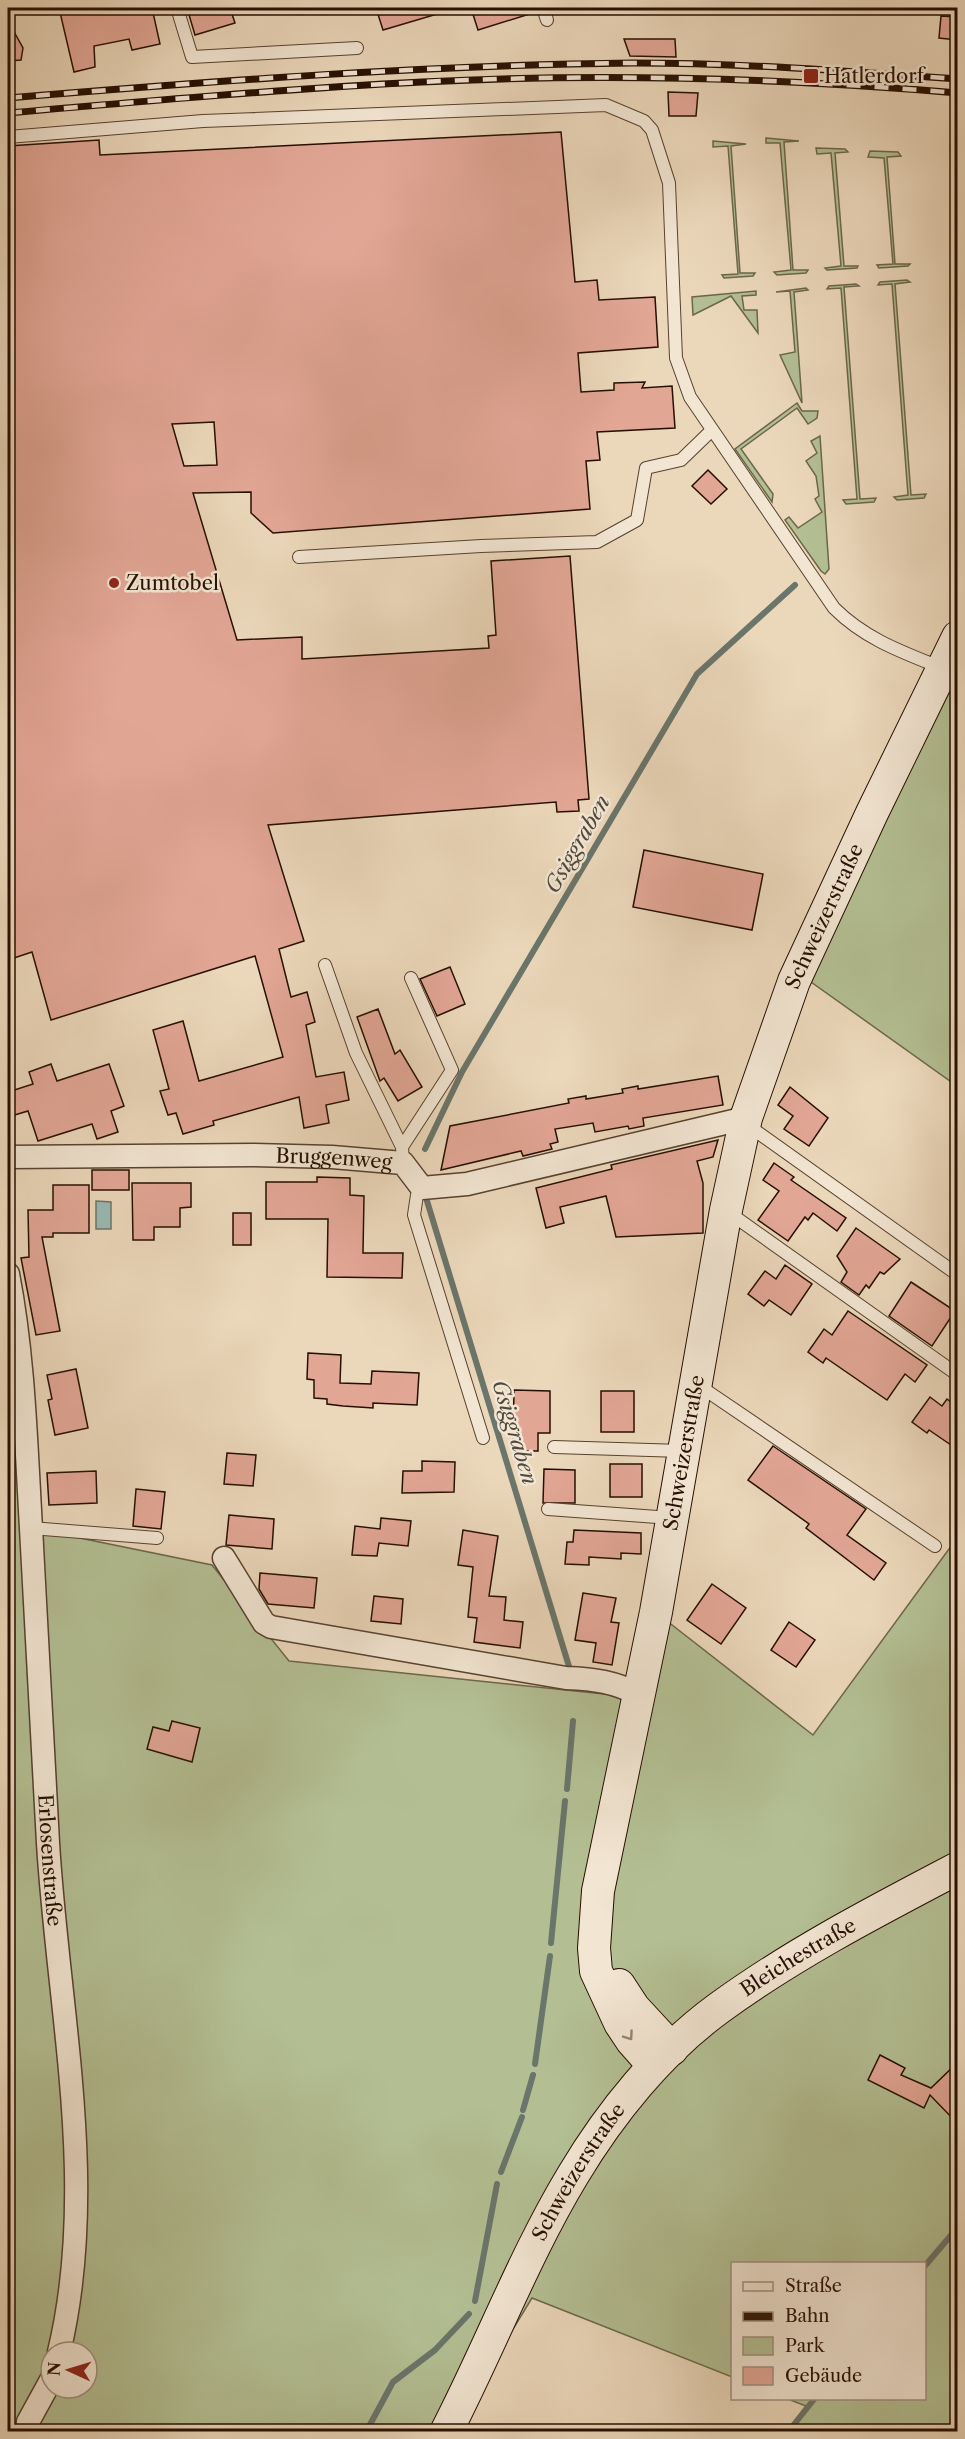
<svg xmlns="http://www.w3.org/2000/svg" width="965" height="2439" font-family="'Libre Caslon Text',serif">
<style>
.green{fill:#b3bf93;stroke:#6c674a;stroke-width:1.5;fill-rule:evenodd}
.water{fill:#98b9b3;stroke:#6a756b;stroke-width:1.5}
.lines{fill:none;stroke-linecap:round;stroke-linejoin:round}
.stream{stroke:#6a756b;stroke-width:6}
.building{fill:#e2a695;stroke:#260f00;stroke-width:1.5;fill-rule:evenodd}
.lane-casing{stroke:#57412e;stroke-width:14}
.street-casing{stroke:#57412e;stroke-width:25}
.secondary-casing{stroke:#260f00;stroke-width:34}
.lane{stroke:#f2e5d2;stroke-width:12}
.street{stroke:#f2e5d2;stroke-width:22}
.secondary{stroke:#f2e5d2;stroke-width:32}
.rail-casing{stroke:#260f00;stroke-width:7}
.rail{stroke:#f2e5d2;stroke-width:4.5;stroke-dasharray:14;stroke-linecap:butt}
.oneway{stroke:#968574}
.poi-dot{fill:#8f2418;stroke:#f2e5d2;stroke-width:2}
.labels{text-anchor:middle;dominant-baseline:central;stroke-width:5;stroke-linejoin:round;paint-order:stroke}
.poi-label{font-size:20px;fill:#260f00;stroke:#f2e5d2;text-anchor:start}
.street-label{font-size:20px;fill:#260f00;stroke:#f2e5d2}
.water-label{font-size:21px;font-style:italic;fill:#4e4a3f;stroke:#f2e5d2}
</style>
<rect width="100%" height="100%" fill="#ebd7ba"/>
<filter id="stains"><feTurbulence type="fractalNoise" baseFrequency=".00333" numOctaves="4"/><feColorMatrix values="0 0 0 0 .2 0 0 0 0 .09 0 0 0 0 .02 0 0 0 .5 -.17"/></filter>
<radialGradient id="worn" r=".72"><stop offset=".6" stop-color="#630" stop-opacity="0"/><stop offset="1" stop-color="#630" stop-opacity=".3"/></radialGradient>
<!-- green -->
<g class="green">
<path d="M766,138L799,141L784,142L793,270H808L806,273L777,275L774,272L791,270L780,143H766Z"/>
<path d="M713,141L746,144L731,146L740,273H755L753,276L724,278L722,275L738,274L728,146L713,147Z"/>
<path d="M816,148L845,149L848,152L835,153L844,266H858L857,268L827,270L825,268L841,266L831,153L817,154Z"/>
<path d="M870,151L898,152L901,156L887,157L895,264H910L908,266L879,268L877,265L893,264L884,158L868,157Z"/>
<path d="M907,280L910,282L895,284L911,495L926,494L924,498L897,500L894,497L908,495L892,284L878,285L880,282Z"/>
<path d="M856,284L859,286L844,287L860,499L876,498L874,502L846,504L843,500L857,499L841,288L827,289L829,286Z"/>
<path d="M806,288L808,290L794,292L802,403L780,355L795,352L790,291L776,292Z"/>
<path d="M756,291V295L742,296L744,310H757L758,333L731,296L693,315L692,297Z"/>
<path d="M797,403L802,411H818L817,418L808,424L797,408L741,449L773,494L772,502L735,449Z"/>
<path d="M820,436L829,569L825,574L821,571L785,520L789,517L798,528L822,512L815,499L819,496L816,476L806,461L817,453L811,441Z"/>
<path d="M948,668L958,675L957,1086L804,977Z"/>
<path d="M13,1384L31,1528L212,1565L289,1661L642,1698L658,1614L813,1735L957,1538V2431H787L806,2406L788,2399L924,2398V2264H732V2377L532,2298L451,2431L8,2432V1389ZM51,2352H87V2388H51Z"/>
</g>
<!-- water -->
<path class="water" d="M96,1201L111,1202V1229H96Z"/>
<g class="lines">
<!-- stream -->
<g class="stream">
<path d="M425,1149L462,1072L697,674L795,585"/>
<path d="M427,1201L571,1673"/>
<path d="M567,1789L573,1721"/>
<path d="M551,1943L565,1801"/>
<path d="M535,2064L550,1956"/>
<path d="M523,2110L533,2075"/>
<path d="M501,2172L522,2117"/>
<path d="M924,2267L958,2227"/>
<path d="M475,2301L497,2184"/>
<path d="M366,2432L393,2382L435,2350L469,2314"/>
<path d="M788,2432L815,2398"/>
</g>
</g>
<!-- building -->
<g class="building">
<path d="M59,8H152L160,44L132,50L129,39L94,46L95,67L74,72Z"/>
<path d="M187,8H230L235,23L195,35Z"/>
<path d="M376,8H443L444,12L383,30Z"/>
<path d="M471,8H535L536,12L478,30Z"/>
<path d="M941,16L957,17V40L939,38Z"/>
<path d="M8,21L23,48L21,60L8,61Z"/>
<path d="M624,39H675L676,57L630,56Z"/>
<path d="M668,92L698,93L696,116H669Z"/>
<path d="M561,132L575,282L597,280L599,300L655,297L658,347L578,353L581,392L614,390V383L645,382L642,388L672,386L675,428L597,432L600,460L586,461L590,509L273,533L251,513V492L193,493L237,640L302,637V659L489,648L488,636L496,635L491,561L570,556L589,799L578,800L579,811L557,812L556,802L268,825L304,941L279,949L291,997L307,992L315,1022L306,1025L316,1077L344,1072L349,1100L326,1105L329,1123L304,1128L299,1097L213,1121L214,1125L183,1134L176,1113L168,1115L160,1091L169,1089L153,1030L183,1021L199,1081L283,1057L255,956L51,1020L32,952L8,960V146L99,140L100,155ZM214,422L217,465L184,466L172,424Z"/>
<path d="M708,470L727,489L711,504L692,486Z"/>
<path d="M644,850L763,874L752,930L633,907Z"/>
<path d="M450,967L465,1004L437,1016L420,979Z"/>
<path d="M378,1009L395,1054L400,1050L422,1087L398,1101L384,1078L380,1081L357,1017Z"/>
<path d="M51,1064L57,1081L109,1064L124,1106L111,1111L118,1132L97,1139L92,1124L38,1141L28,1111L8,1117V1092L33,1084L29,1072Z"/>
<path d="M718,1076L723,1105L643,1118L644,1126L629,1129L628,1126L595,1132L593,1123L555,1129L558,1142L550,1144L552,1149L523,1156L521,1151L441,1170L450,1126L569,1103L568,1099L586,1096V1099L623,1093L622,1089L638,1086V1089Z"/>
<path d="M790,1087L828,1118L809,1146L784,1129L793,1116L778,1105Z"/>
<path d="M718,1140L713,1157L697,1161L703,1183V1233L616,1237L606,1196L560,1207L564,1223L546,1228L536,1188L612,1169L611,1165Z"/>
<path d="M774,1163L794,1177L791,1180L846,1218L837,1231L813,1213L808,1220L805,1217L788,1241L758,1220L779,1191L763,1180Z"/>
<rect x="92" y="1170" width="37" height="20"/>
<path d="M317,1177L350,1178V1195L364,1196L363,1253H403L402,1278L327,1277L328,1219H266V1182H317Z"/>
<path d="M132,1183H191V1207L180,1208V1227H154V1240H133Z"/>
<path d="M53,1185H89V1233H53V1237H42L60,1331L36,1335L21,1258L29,1257L28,1210H53Z"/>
<rect x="233" y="1213" width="18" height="32"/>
<path d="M856,1228L900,1259L884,1274L880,1272L869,1288L866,1285L859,1295L841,1282L847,1272L837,1256Z"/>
<path d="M785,1265L812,1284L791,1315L769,1300L764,1306L748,1294L765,1271L776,1279Z"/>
<path d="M911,1282L955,1311L932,1346L889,1316Z"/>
<path d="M848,1311L927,1365L915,1382L905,1374L887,1400L826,1358L823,1363L808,1352L824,1329L832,1335Z"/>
<path d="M308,1353L341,1355L340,1383L371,1384L372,1371L419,1373L417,1405L373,1403V1408L343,1406L327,1404V1399L314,1398V1380L307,1379Z"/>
<path d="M76,1369L88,1428L55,1435L48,1400L52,1399L47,1375Z"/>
<path d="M514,1390L550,1391V1433H538V1451H513Z"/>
<rect x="601" y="1391" width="33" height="41"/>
<path d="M930,1397L942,1406L947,1399L957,1407V1436L951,1445L929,1430L927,1433L912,1422Z"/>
<path d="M773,1446L866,1509L847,1535L886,1563L874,1580L806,1528L809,1524L748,1480Z"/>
<path d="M227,1453L256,1455L253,1486L224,1484Z"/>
<path d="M422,1461L455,1462L454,1492L402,1493L403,1471H422Z"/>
<rect x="610" y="1464" width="32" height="33"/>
<path d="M544,1469L575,1470V1503H543Z"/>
<path d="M96,1471L97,1503L49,1505L47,1473Z"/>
<path d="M136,1489L165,1492L161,1529L133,1526Z"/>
<path d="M229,1515L274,1519L272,1549L226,1545Z"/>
<path d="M381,1518L411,1521L408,1546L379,1543L377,1556L352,1555L355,1526L380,1529Z"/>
<path d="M463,1530L498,1536L489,1596L506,1597L504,1620L523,1622L520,1648L474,1642L477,1618L468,1617L473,1567L458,1565Z"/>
<path d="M574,1530L641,1533V1554L621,1553V1559L589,1557V1565L565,1564L567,1542H573Z"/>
<path d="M260,1573L317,1578L314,1608L268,1604L259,1589Z"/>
<path d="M712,1584L746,1608L721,1644L687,1620Z"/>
<path d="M583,1593L616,1598L611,1622L619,1623L612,1665L593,1662L596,1643L575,1640Z"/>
<path d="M374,1596L403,1599L401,1624L371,1621Z"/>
<path d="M789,1622L815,1640L796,1667L771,1650Z"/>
<path d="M172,1721L200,1728L192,1762L147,1749L153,1727L169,1731Z"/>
<path d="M880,2055L905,2068L901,2075L931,2088L957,2063V2123L930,2095L924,2108L868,2080Z"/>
</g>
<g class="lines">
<defs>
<g id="lane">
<path d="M177,8L192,57L357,48"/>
<path d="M543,8L547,20"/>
<path d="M939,8L958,9"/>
<path d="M8,137L203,121L606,105L644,121L652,130L669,183L676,358L690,397L834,608C865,639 902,652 942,668"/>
<path d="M299,557L481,546L597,542L637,520L646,468L681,460L712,430"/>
<path d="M325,965L356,1053L402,1147L403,1163"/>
<path d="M746,1124L958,1275"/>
<path d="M402,1147L452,1070L411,978"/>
<path d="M422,1188L417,1195L414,1215L483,1438"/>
<path d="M728,1212L958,1375"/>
<path d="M698,1385L935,1546"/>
<path d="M554,1447L682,1451"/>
<path d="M548,1509L671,1518"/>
<path d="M31,1528L157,1538"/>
</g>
<g id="street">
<path id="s1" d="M8,1157L254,1155L332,1157L403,1163L422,1188L467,1184L746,1118"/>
<path id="s2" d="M8,1274C24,1357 26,1443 31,1528C36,1633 42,1738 48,1843C58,2010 99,2185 59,2352"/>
<path d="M224,1558L264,1623L271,1627L566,1678C595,1679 615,1682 640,1695"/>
<path d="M27,2432L28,2422L51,2380"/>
</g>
<g id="secondary">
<path d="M619,1985L634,2008L672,2049"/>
<path id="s3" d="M654,2066L632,2041L620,2023L596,1971L594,1948L598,1891L656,1612L726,1210L746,1118L794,981L872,813L958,637"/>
<path id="s4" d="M446,2432C490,2347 524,2256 573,2175C610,2113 660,2051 719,2008C793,1954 876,1911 958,1868"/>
</g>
</defs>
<!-- lane casing -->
<use href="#lane" class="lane-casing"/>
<!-- street casing -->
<use href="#street" class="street-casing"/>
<!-- secondary casing -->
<use href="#secondary" class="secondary-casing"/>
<!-- lane -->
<use href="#lane" class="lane"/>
<!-- street -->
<use href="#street" class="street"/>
<!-- secondary -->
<use href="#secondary" class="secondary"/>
<defs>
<g id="rail">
<path d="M8,98C216,81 424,65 633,63C741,63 849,71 958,79"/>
<path d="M8,113C146,101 284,89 422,82C600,73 780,78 958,93"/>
</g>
</defs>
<!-- rail casing -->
<use href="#rail" class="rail-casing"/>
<!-- rail -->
<use href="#rail" class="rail"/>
</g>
<!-- one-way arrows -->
<defs><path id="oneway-chevron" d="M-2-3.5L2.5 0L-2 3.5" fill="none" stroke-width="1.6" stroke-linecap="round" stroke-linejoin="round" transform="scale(1.5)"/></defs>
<use class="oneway" href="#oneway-chevron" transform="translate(629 2036) rotate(55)"/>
<!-- markers -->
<g class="poi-dot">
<rect x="803" y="68" width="16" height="16" rx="3"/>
<circle cx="114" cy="583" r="6"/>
</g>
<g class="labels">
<!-- poi labels -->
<g class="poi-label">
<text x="824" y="76">Hatlerdorf</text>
<text x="126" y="583">Zumtobel</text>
</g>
<!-- street labels -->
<g class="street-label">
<text stroke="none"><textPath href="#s3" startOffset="1196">Schweizerstraße</textPath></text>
<text stroke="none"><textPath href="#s1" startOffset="326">Bruggenweg</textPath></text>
<text stroke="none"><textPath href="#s3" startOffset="639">Schweizerstraße</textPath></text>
<text stroke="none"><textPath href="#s2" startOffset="588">Erlosenstraße</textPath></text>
<text stroke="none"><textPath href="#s4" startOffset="604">Bleichestraße</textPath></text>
<text stroke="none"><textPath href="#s4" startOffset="292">Schweizerstraße</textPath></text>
</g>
<!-- water labels -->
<g class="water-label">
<text transform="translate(577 844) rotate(-60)">Gsiggraben</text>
<text transform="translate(515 1432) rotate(73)">Gsiggraben</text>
</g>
</g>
<!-- margin -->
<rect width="965" height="2439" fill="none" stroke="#ebd7ba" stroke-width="30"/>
<rect x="9" y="9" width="947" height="2421" fill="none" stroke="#260f00" stroke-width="3"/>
<rect x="15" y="15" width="935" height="2409" fill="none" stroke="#260f00" stroke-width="1.5"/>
<!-- legend -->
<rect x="731" y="2262" width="195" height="138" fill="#f2e5d2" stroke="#a08f7e" stroke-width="1.5"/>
<rect x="743" y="2282" width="30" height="9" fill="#f2e5d2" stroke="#a08f7e" stroke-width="1.5"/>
<text x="785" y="2292" font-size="18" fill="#260f00">Straße</text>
<rect x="743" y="2312" width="30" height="9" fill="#260f00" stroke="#a08f7e" stroke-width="1.5"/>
<text x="785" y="2322" font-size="18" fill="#260f00">Bahn</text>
<rect x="743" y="2337" width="30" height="18" fill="#b3bf93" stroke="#a08f7e" stroke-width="1.5"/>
<text x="785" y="2352" font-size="18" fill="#260f00">Park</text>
<rect x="743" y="2367" width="30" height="18" fill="#e2a695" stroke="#a08f7e" stroke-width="1.5"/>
<text x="785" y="2382" font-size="18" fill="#260f00">Gebäude</text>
<!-- north arrow -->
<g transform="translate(69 2370) rotate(274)"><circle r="28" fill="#f2e5d2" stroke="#a08f7e" stroke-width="1.5"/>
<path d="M0-4.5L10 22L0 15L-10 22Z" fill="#8f2418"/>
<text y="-9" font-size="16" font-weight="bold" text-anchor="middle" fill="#260f00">N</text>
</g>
<rect width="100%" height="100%" filter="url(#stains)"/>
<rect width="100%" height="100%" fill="url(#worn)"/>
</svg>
